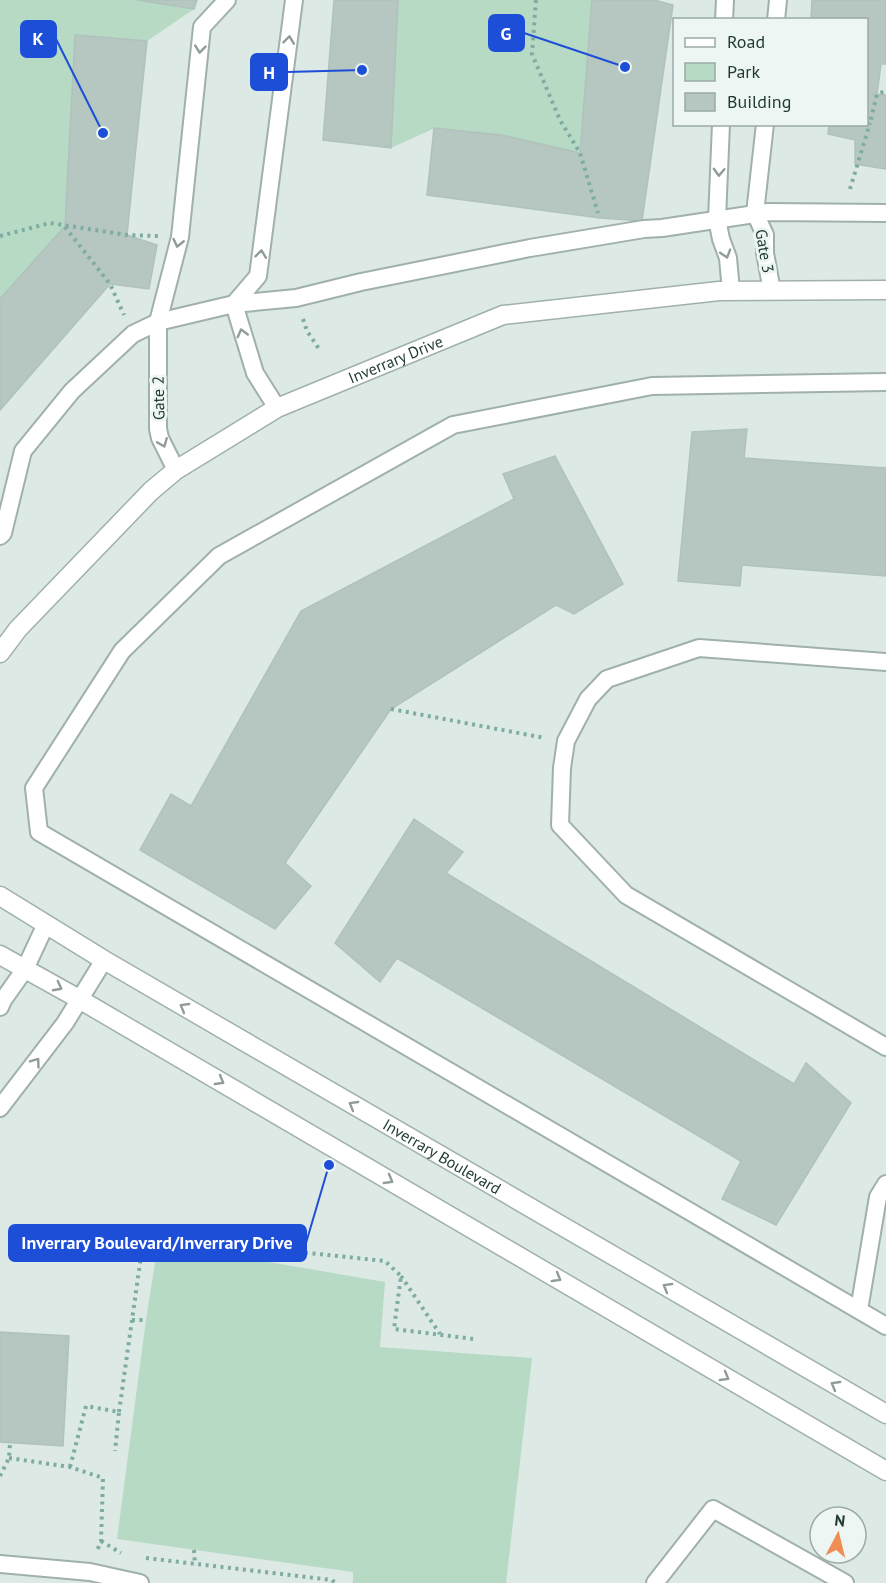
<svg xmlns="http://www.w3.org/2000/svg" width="886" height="1583" font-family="'PT Sans',sans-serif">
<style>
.green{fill:#b6dac4}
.building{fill:#b6c6c1;stroke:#b0c2bd;stroke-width:1.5}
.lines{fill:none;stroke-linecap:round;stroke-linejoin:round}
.service-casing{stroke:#a0b0ac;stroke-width:20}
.tertiary-casing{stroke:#a0b0ac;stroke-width:21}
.path{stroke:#7eaca3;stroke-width:4;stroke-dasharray:3 4.5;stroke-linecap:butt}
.service{stroke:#fff;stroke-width:16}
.tertiary{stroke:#fff;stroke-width:18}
.oneway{stroke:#8f9c9a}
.labels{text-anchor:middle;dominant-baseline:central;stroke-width:6;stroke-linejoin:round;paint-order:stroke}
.street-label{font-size:16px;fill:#1f3834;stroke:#edf6f2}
.leader{fill:none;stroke:#1d4ed8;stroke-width:2}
.callout-dot{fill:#1d4ed8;stroke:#edf6f2;stroke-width:2}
.callout{fill:#1d4ed8;stroke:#1d4ed8;stroke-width:2}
.callout-label{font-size:18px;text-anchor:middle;font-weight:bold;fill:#fff}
</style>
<rect width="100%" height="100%" fill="#dde9e5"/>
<!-- green -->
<g class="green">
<path d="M0,0H137L194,9L147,41L75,35L65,226L0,299Z"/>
<path d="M398,0H592L580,153L501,135L435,128L391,148Z"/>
<path d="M157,1250L234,1256L385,1282L380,1347L532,1358L506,1583H353V1572L117,1539L146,1320Z"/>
</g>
<!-- building -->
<g class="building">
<path d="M137,0H197L194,9Z"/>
<path d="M334,0H398L391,148L323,140Z"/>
<path d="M592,0H654L673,5L642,221L600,218L427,195L434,128L501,135L580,153Z"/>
<path d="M812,0H886V64H881L877,94L886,95V169L855,164V140L828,134L829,124H866V20H811Z"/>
<path d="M75,35L147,41L127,235L157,245L149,289L110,284L0,410V299L65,226Z"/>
<path d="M747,429L744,458L886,468V576L742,565L740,586L678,581L692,432Z"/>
<path d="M555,456L623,584L574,614L556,605L391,709L285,863L311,886L275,929L140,850L171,794L191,806L301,611L514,499L503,474Z"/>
<path d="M414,819L463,852L446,873L794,1084L806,1063L851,1103L776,1225L722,1199L741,1161L397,958L380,982L335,943Z"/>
<path d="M0,1332L69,1336L63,1446L0,1442Z"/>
</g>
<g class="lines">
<defs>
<g id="service">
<path d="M724,20L725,0"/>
<path d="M776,20L778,0"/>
<path d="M721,124L717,219L721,239L728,258L731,291"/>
<path d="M765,124L755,213L765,235V253L772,291"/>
<path d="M886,382L652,386L453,425L219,556L122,651L34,788L39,832L886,1326"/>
<path d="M277,408L255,373L234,304L258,276L294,0"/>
<path d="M176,470L160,438L158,429V322L180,237L202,27L227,0"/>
<path d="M0,536L3,533L23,451L72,391L133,334L158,322L234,304L296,298L361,282L530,248L644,229L662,228L768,212L886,213"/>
<path d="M886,662L699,648L607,679L588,699L566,741L562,768L560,825L626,895L886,1047"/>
<path d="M0,1007L3,1000L25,969L46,924"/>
<path d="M0,1108L65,1023L104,960"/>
<path d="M859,1310L878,1197L886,1184"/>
<path d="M0,1564L90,1572L140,1583"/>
<path d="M655,1583L713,1509L845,1583"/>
</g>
<g id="tertiary">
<path id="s1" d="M0,653L18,629L151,491L176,470L277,408L503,315L719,291L886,290"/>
<path id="s2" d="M0,896L104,960L886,1414"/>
<path d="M0,955L79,999L886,1471"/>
</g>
</defs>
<!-- service casing -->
<use href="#service" class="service-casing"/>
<!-- tertiary casing -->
<use href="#tertiary" class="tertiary-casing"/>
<!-- path -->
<g class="path">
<path d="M536,0L532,54L560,120L580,153L598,213"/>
<path d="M866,123H870L877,94L886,91"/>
<path d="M850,189L870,123"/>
<path d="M65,227L110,284L124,315"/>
<path d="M0,236L50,223L127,235L158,236"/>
<path d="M303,319L307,331L319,349"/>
<path d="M391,709L545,738"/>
<path d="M234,1256L235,1246"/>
<path d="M401,1276L440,1334"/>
<path d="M132,1320H146"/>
<path d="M119,1412L142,1249L147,1236L385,1261L401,1276L394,1329L474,1339"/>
<path d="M9,1458L70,1467L103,1478L101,1541L97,1551"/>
<path d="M70,1467L86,1406L119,1412L115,1451"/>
<path d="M0,1476L9,1458L10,1443"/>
<path d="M101,1541L121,1553"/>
<path d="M194,1550L195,1565"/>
<path d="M146,1558L332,1580L335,1583"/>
</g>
<!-- service -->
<use href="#service" class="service"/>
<!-- tertiary -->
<use href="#tertiary" class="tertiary"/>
</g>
<!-- one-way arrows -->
<defs><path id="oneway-chevron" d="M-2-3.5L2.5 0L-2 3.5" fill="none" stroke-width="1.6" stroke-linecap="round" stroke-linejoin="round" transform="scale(1.5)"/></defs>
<g class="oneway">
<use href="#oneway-chevron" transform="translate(289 40) rotate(-83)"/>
<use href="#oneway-chevron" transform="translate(200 49) rotate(96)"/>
<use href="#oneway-chevron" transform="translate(719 172) rotate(92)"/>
<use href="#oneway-chevron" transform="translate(178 243) rotate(103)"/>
<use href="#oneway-chevron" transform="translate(261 254) rotate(-83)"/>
<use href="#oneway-chevron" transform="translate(726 254) rotate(73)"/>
<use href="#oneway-chevron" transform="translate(242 333) rotate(-105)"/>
<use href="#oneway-chevron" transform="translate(163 443) rotate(68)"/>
<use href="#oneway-chevron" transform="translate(58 987) rotate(28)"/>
<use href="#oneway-chevron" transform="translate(184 1007) rotate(-150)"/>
<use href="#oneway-chevron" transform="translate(36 1062) rotate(-54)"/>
<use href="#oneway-chevron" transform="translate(220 1081) rotate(30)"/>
<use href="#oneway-chevron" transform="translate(353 1105) rotate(-150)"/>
<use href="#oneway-chevron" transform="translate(389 1180) rotate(30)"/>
<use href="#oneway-chevron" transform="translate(557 1278) rotate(30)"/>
<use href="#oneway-chevron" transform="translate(667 1287) rotate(-150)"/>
<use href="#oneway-chevron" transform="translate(725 1377) rotate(30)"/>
<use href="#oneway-chevron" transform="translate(835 1385) rotate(-150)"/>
</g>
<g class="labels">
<!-- street labels -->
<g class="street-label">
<text transform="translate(765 251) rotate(80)">Gate 3</text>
<text stroke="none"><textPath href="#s1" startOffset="501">Inverrary Drive</textPath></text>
<text transform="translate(158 398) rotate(-91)">Gate 2</text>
<text stroke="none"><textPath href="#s2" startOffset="513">Inverrary Boulevard</textPath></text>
</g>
</g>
<!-- callouts -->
<path class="leader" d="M625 67L524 33M103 133L56 39M362 70L287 72M329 1165L306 1243"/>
<g class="callout-dot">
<circle cx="625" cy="67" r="6"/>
<circle cx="103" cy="133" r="6"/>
<circle cx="362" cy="70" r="6"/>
<circle cx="329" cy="1165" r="6"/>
</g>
<g class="callout">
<rect x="489" y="15" width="35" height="36" rx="6"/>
<rect x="21" y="21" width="35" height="36" rx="6"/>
<rect x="251" y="54" width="36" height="36" rx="6"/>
<rect x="9" y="1225" width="297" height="36" rx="6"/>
</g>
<g class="callout-label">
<text x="506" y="40">G</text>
<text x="38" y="45">K</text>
<text x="269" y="79">H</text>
<text x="157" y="1249">Inverrary Boulevard/Inverrary Drive</text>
</g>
<!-- legend -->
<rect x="673" y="18" width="195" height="108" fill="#edf6f2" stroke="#9baaa6" stroke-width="1.5"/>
<rect x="685" y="38" width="30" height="9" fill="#ffffff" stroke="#9baaa6" stroke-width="1.5"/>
<text x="727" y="48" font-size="18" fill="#1f3834">Road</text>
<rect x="685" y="63" width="30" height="18" fill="#b6dac4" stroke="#9baaa6" stroke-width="1.5"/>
<text x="727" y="78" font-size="18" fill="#1f3834">Park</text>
<rect x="685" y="93" width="30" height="18" fill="#b6c6c1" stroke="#9baaa6" stroke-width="1.5"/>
<text x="727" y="108" font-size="18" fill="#1f3834">Building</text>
<!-- north arrow -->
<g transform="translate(838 1535) rotate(7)"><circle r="28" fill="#edf6f2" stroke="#9baaa6" stroke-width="1.5"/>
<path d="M0-4.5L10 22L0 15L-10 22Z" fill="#ef8d55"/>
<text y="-9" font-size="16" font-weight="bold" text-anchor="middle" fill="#1f3834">N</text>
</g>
</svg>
